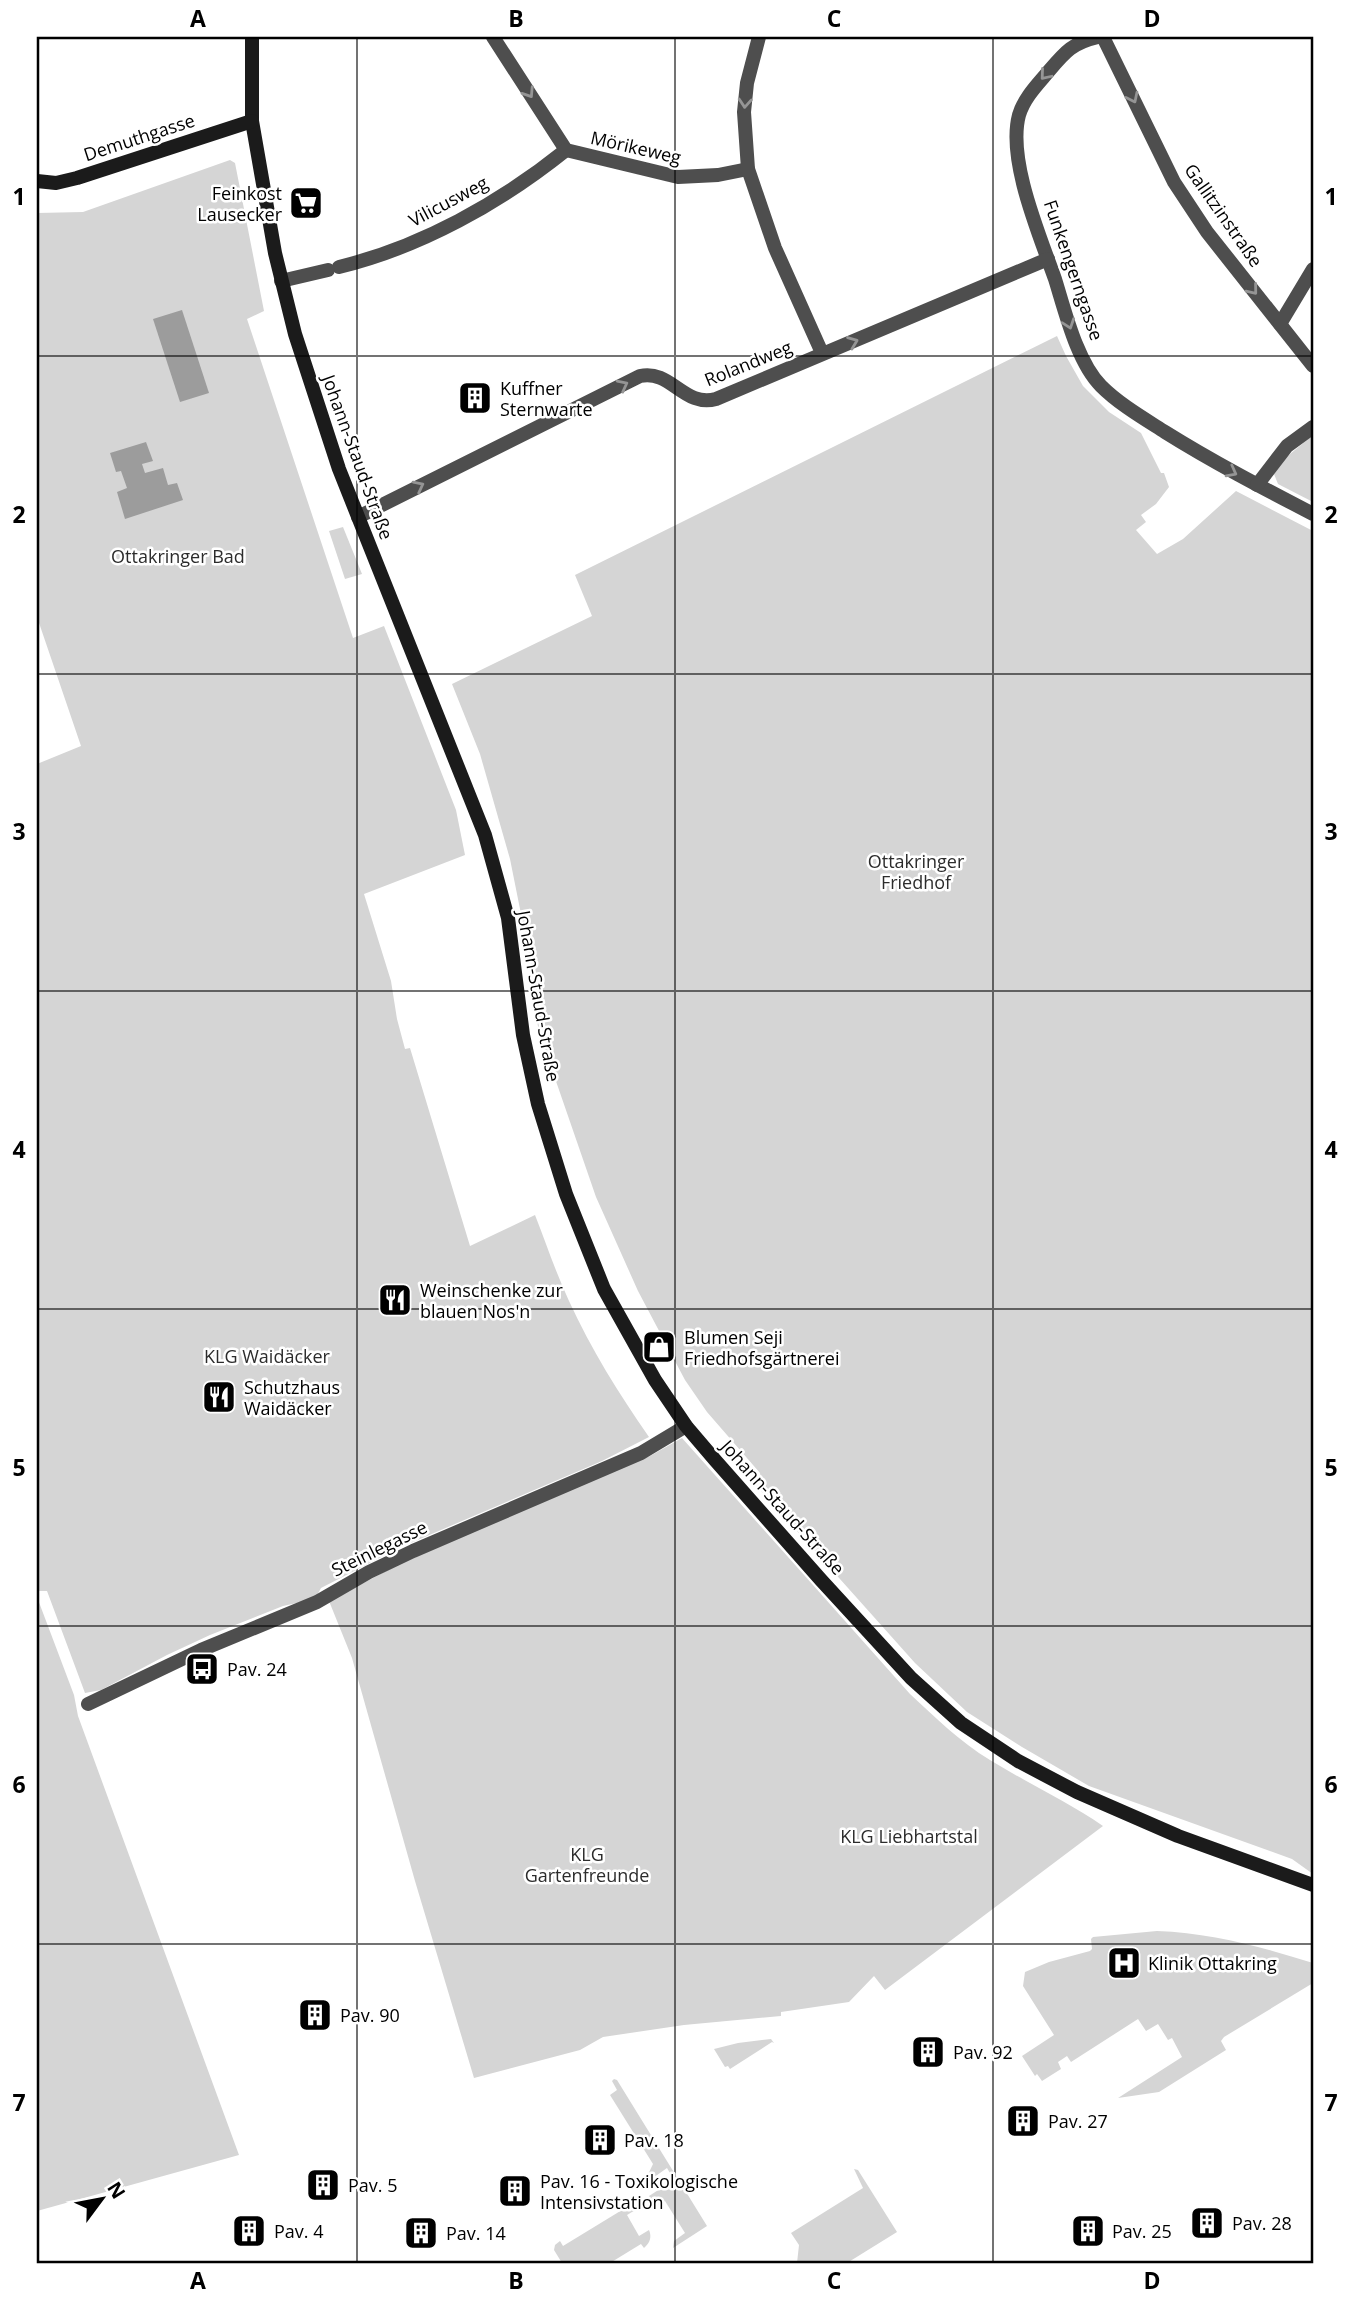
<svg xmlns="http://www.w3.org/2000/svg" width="1350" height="2300" font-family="'Open Sans',sans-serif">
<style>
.green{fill:#d5d5d5}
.water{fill:#9c9c9c}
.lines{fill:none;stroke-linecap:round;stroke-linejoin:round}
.street{stroke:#4e4e4e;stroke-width:14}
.secondary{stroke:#1b1b1b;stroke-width:14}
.oneway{stroke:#959595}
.grid{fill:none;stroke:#000;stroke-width:2;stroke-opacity:0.55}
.labels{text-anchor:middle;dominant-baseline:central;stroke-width:5;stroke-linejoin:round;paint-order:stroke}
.street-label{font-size:18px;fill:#000;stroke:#fff}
.poi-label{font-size:18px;fill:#000;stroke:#fff;text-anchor:start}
.park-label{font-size:18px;fill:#2c2c2c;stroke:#fff}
.neatline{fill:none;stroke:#000;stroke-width:2.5}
.grid-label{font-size:23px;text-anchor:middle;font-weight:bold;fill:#000}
</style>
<rect width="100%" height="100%" fill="#fff"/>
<!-- green -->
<g class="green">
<path d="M230,160L235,163L264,311L247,319L353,638L384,626L456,810L465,855L364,894L391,981L397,1019L405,1049L410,1048L470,1246L535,1215C546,1243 556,1273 569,1301C591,1349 619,1394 649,1437L602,1461L399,1548L321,1588L315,1599L283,1606L210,1635L167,1655L101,1690L85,1693L47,1591H37V764L81,746L37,617V213L83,212Z"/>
<path d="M1057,336L1066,356L1083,386L1109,412L1141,433L1161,473H1164L1169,487L1156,504L1141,515L1146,522L1136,530L1157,554L1183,539L1236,491L1313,531V1874L1292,1859L1089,1786L1022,1747L967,1712L915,1663L756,1485L761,1481L760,1473L707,1412L685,1380L638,1291L596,1197L539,1032L534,1004L528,949L510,859L480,754L452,684L592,616L575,575Z"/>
<path d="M1313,435V502L1278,484L1274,474L1284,459Z"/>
<path d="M343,527L362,574L345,579L329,531Z"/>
<path d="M682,1438L910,1694C935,1717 960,1742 990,1760C1027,1783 1067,1801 1103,1826L885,1990L874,1976L849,2002L781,2012V2016L684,2025L603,2037L580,2050L474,2078L415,1881L352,1658L329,1601L417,1555L650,1456Z"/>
<path d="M37,1597L74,1695L78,1716L239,2155L37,2211Z"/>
<path d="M1157,1931C1212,1933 1261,1947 1313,1963V1983L1224,2037L1221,2041L1226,2050L1159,2092L1118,2098L1182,2057L1172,2038L1168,2040L1158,2024L1146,2031L1138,2019L1071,2062L1067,2056L1058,2062L1061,2069L1042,2081L1037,2074L1035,2076L1022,2056L1054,2035L1023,1986L1025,1972L1049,1962L1090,1951L1092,1949L1091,1939L1093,1937Z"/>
<path d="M771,2039L774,2043L772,2042L730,2069L728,2066L725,2067L714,2049L738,2043Z"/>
<path d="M614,2079L617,2080L707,2226L673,2248L674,2241L685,2233L665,2201L655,2207L649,2196L674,2180L667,2168L643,2185L653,2164L610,2095L617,2090L612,2081Z"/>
<path d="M854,2169L858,2170L897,2232L847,2263H797L799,2245L791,2233L863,2188Z"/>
<path d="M622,2202L631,2204L637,2209L627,2215L639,2236L649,2230C652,2237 650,2243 644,2248L641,2244L610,2263H562L554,2250L555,2245L560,2241L563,2246L622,2210L619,2204Z"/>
</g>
<!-- water -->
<g class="water">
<path d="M182,310L209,393L180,402L153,319Z"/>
<path d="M146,442L153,461L142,464L145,473L163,468L168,485L177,483L183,500L125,519L117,492L127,488L121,471L116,472L110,453Z"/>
</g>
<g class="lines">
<!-- street -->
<g class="street">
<path d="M493,37L566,150L678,177L718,175L748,169"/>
<path d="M759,37L747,83L744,112L748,169L775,248L822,353"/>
<path d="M1098,37C1072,43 1065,52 1048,72C1037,85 1024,98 1019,115C1007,160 1040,236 1055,279C1065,311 1077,362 1101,386C1119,404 1143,418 1165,432C1213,462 1263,488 1313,514"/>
<path d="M1103,37L1174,182L1207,232L1313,366"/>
<path d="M339,267C421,247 500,203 566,150"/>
<path d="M281,281L328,270"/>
<path d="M1280,324L1313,269"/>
<path d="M1257,485L1287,446L1313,427"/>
<path d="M358,517L640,376C671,369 684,408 716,399L1048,259"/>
<path d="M88,1704L201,1650L317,1602L369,1572L413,1551L641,1453L686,1426"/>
</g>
<!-- secondary -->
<g class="secondary">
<path d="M252,37V121L275,253L295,334L339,469L485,835L508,918L523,1035L538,1104L566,1194L604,1289L655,1380L686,1426L715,1460L821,1580L911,1678L961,1723L1018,1761L1077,1792L1178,1836L1313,1885"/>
<path d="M37,181L56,183L77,178L252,121"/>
</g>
</g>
<!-- one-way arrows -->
<defs><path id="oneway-chevron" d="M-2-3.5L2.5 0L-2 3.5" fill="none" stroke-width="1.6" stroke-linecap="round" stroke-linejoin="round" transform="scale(1.75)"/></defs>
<g class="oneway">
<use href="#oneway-chevron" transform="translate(1045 75) rotate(130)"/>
<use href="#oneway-chevron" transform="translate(529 93) rotate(57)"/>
<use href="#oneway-chevron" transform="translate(1133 98) rotate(64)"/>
<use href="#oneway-chevron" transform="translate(745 103) rotate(94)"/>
<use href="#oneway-chevron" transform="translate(1253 290) rotate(51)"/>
<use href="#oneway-chevron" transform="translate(1069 324) rotate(71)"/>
<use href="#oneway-chevron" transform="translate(853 342) rotate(-21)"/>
<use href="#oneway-chevron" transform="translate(623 385) rotate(-27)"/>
<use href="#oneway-chevron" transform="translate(1232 472) rotate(28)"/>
<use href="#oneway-chevron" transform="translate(419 486) rotate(-27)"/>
</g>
<!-- grid -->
<path class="grid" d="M357,37V2263M675,37V2263M993,37V2263M37,356H1313M37,674H1313M37,991H1313M37,1309H1313M37,1626H1313M37,1944H1313"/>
<!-- icons -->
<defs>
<symbol id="supermarket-square" viewBox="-11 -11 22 22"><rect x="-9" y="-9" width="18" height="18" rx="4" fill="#000" stroke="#fff"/><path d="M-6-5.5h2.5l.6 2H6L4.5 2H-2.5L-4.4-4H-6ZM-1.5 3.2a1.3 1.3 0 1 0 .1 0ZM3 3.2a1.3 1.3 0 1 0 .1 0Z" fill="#fff"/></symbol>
<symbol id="building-square" viewBox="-11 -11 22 22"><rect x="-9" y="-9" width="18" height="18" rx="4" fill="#000" stroke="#fff"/><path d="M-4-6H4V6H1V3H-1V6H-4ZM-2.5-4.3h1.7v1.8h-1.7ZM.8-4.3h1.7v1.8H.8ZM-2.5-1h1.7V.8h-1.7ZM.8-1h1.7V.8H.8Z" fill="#fff"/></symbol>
<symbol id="restaurant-square" viewBox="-11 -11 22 22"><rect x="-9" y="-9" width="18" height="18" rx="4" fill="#000" stroke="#fff"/><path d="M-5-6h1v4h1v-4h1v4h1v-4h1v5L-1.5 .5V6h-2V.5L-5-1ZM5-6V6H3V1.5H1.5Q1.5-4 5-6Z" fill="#fff"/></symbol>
<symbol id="shop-square" viewBox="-11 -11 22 22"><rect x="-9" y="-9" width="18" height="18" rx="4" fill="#000" stroke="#fff"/><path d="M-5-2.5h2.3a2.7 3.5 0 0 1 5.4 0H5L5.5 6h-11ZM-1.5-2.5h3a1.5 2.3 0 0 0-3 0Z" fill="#fff"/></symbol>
<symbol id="bus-square" viewBox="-11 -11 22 22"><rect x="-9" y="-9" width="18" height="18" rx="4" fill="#000" stroke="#fff"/><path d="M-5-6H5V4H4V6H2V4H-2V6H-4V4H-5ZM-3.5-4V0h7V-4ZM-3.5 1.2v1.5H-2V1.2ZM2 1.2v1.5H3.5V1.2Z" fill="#fff"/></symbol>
<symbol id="hospital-square" viewBox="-11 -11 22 22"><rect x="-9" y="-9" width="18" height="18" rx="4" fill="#000" stroke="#fff"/><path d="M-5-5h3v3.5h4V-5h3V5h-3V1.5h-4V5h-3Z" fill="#fff"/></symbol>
</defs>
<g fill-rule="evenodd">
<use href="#supermarket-square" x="287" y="184" width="38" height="38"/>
<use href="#building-square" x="456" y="379" width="38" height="38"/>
<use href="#restaurant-square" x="376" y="1281" width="38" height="38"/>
<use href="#shop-square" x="640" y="1328" width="38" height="38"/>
<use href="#restaurant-square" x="200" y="1378" width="38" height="38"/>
<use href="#bus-square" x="183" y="1650" width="38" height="38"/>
<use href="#hospital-square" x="1105" y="1944" width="38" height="38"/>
<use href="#building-square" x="296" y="1996" width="38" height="38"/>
<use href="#building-square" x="909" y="2033" width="38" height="38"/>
<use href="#building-square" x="1004" y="2102" width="38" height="38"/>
<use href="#building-square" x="581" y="2121" width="38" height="38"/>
<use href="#building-square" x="304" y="2166" width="38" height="38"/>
<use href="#building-square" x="496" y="2172" width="38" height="38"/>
<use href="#building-square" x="1188" y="2204" width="38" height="38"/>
<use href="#building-square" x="230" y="2212" width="38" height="38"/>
<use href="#building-square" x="1069" y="2212" width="38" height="38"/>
<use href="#building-square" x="402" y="2214" width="38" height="38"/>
</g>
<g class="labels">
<!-- street labels -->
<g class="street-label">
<text transform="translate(139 137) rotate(-18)">Demuthgasse</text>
<text transform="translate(636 147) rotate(13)">Mörikeweg</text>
<text transform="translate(448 201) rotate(-28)">Vilicusweg</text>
<text transform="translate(1224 215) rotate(55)">Gallitzinstraße</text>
<text transform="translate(1074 270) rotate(71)">Funkengerngasse</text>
<text transform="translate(748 363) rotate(-22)">Rolandweg</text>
<text transform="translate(358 457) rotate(70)">Johann-Staud-Straße</text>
<text transform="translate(539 996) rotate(80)">Johann-Staud-Straße</text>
<text transform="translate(783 1507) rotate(48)">Johann-Staud-Straße</text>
<text transform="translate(379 1548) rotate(-26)">Steinlegasse</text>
</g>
<!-- poi labels -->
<g class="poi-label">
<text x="282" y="193" text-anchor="end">Feinkost<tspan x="282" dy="21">Lausecker</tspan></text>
<text x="500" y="388">Kuffner<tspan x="500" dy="21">Sternwarte</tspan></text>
<text x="420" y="1290">Weinschenke zur<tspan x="420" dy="21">blauen Nos'n</tspan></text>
<text x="684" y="1337">Blumen Seji<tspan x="684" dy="21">Friedhofsgärtnerei</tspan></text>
<text x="244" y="1387">Schutzhaus<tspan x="244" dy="21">Waidäcker</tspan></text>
<text x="227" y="1669">Pav. 24</text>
<text x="1148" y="1963">Klinik Ottakring</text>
<text x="340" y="2015">Pav. 90</text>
<text x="953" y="2052">Pav. 92</text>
<text x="1048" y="2121">Pav. 27</text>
<text x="624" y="2140">Pav. 18</text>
<text x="540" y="2181">Pav. 16 - Toxikologische<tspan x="540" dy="21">Intensivstation</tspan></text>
<text x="348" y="2185">Pav. 5</text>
<text x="1232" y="2223">Pav. 28</text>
<text x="274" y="2231">Pav. 4</text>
<text x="1112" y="2231">Pav. 25</text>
<text x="446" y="2233">Pav. 14</text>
</g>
<!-- park labels -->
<g class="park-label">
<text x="178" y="556">Ottakringer Bad</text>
<text x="916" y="861">Ottakringer<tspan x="916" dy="21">Friedhof</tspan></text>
<text x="267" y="1356">KLG Waidäcker</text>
<text x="909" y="1836">KLG Liebhartstal</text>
<text x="587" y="1854">KLG<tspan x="587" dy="21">Gartenfreunde</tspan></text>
</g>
</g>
<!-- border -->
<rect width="1350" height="2300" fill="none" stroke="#ffffff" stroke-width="77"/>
<!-- north arrow -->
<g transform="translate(102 2199) rotate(58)" stroke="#ffffff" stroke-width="5" paint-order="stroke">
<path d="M0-5L12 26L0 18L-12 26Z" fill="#000000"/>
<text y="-10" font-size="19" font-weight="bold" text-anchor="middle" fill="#000000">N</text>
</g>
<rect x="38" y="38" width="1274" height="2224" class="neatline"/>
<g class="grid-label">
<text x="198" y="27">A</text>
<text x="516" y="27">B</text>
<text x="834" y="27">C</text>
<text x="1152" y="27">D</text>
<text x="19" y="205">1</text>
<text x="1331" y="205">1</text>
<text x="19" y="523">2</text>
<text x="1331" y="523">2</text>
<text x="19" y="840">3</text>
<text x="1331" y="840">3</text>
<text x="19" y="1158">4</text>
<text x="1331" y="1158">4</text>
<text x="19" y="1476">5</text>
<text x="1331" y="1476">5</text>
<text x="19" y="1793">6</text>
<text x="1331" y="1793">6</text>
<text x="19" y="2111">7</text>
<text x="1331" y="2111">7</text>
<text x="198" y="2289">A</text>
<text x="516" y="2289">B</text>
<text x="834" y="2289">C</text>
<text x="1152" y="2289">D</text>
</g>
</svg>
